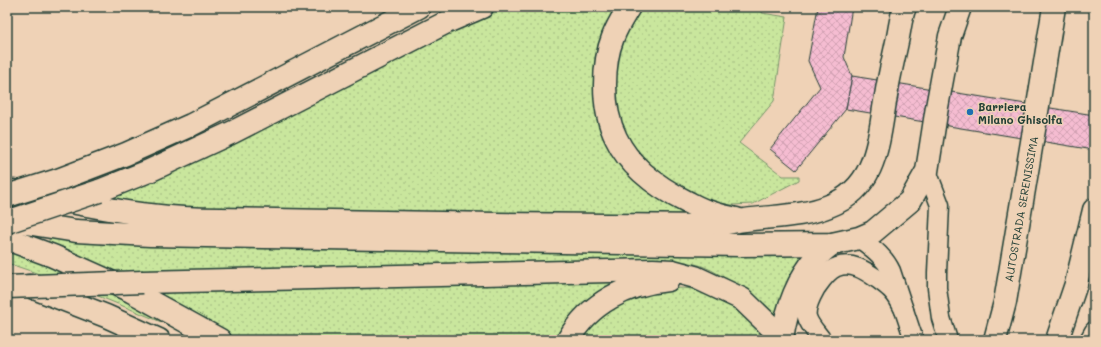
<svg xmlns="http://www.w3.org/2000/svg" width="1101" height="347" font-family="Mali,sans-serif">
<style>
.grass{fill:url(#grass-dots);stroke:#749268}
.building{fill:url(#building-cross-hatch);stroke:#1f3d34}
.lines{fill:none;stroke-linecap:round;stroke-linejoin:round}
.minor-casing{stroke:#1f3d34;stroke-width:21}
.highway-casing{stroke:#1f3d34;stroke-width:25}
.minor{stroke:#efd2b6;stroke-width:18}
.highway{stroke:#efd2b6;stroke-width:22}
.highway-bridge-casing{stroke:#1f3d34;stroke-width:25;stroke-linecap:butt}
.highway-bridge{stroke:#efd2b6;stroke-width:22}
.poi-dot{fill:#1f6fb2;stroke:#efd2b6;stroke-width:1.5}
.labels{text-anchor:middle;dominant-baseline:central;stroke-width:3;stroke-linejoin:round;paint-order:stroke}
.poi-label{font-size:11px;font-weight:bold;fill:#1f3d34;stroke:#efd2b6;text-anchor:start}
.street-label{font-size:11px;fill:#1f3d34;stroke:#efd2b6}
</style>
<defs>
<pattern id="grass-dots" width="8" height="8" patternUnits="userSpaceOnUse"><rect width="8" height="8" fill="#c9e69d"/><path d="M2 2h.1M6 6h.1" fill="none" stroke="#acc688" stroke-width="1.8" stroke-linecap="round"/></pattern>
<pattern id="building-cross-hatch" width="8" height="8" patternUnits="userSpaceOnUse"><rect width="8" height="8" fill="#f5bcd1"/><path d="M0 0l8 8M0 8l8-8" fill="none" stroke="#d2a2b4"/></pattern>
</defs>
<rect width="100%" height="100%" fill="#efd2b6"/>
<filter id="ink" filterUnits="userSpaceOnUse"><feTurbulence type="fractalNoise" baseFrequency=".025" numOctaves="2"/><feDisplacementMap in="SourceGraphic" scale="8" xChannelSelector="R" yChannelSelector="G"/><feConvolveMatrix kernelMatrix="1 2 1 2 8 2 1 2 1" color-interpolation-filters="sRGB"/></filter>
<g filter="url(#ink)">
<!-- grass -->
<g class="grass">
<path d="M499,7H619L598,108L665,199L694,219L212,211L106,200L467,21Z"/>
<path d="M638,7H763L762,13L787,17L774,101L739,143L783,176H799V180L753,204L731,205L711,202L689,194L643,162L624,135L613,94L615,57Z"/>
<path d="M50,237L807,252L810,256L774,314L770,315C749,297 728,276 702,266C696,264 690,263 684,262L147,272L108,271L48,244Z"/>
<path d="M7,247L47,261L203,340C139,312 74,285 7,263Z"/>
<path d="M625,278L561,340H239L148,292Z"/>
<path d="M670,288C681,288 693,288 704,291C727,297 745,316 763,331L752,340H580L588,329L602,315L635,296Z"/>
</g>
<!-- building -->
<g class="building">
<path d="M818,7H852L844,57L852,76L846,109L796,170L770,149L820,87L808,61Z"/>
<path d="M852,76L1094,115V150L846,109Z"/>
</g>
<g class="lines">
<defs>
<g id="minor">
<path d="M927,171L940,205L937,273V288L941,318L948,340"/>
<path d="M859,238C872,248 884,256 891,271L914,340"/>
<path d="M822,340C817,333 809,325 807,317C805,307 811,297 816,288C821,281 828,270 837,267C853,261 867,272 879,280C884,284 889,287 893,292C898,297 901,304 904,310"/>
<path d="M1089,340L1094,331"/>
</g>
<g id="highway">
<path d="M629,7C623,17 617,26 613,37C607,52 605,68 605,85C605,102 608,122 616,138C630,168 659,188 687,202C695,206 702,210 710,212C718,215 728,217 736,219"/>
<path d="M58,180L126,154L191,125L419,7"/>
<path d="M14,191C59,199 105,210 150,215C174,218 198,219 221,219L496,224L712,226C723,224 734,221 745,220C773,216 802,217 829,206C878,187 878,140 886,96C889,76 894,57 898,37C900,27 901,16 905,7"/>
<path d="M99,191L149,171L233,132L447,22L482,7"/>
<path d="M7,220L76,231L150,235L740,245L832,244L859,238L873,232L910,201L927,171L937,107L950,36L960,7"/>
<path d="M7,239L53,256L131,291L220,340"/>
<path d="M143,282L653,270L673,271L695,277L742,299L771,327L782,340"/>
<path d="M29,286L106,316L159,340"/>
<path d="M568,340C589,303 627,284 668,280"/>
<path d="M782,340C786,310 798,276 820,254C823,251 828,247 832,244"/>
<path d="M995,340L1005,302L1035,124L1054,7"/>
<path d="M1057,340L1076,284L1094,210"/>
</g>
</defs>
<!-- minor casing -->
<use href="#minor" class="minor-casing"/>
<!-- highway casing -->
<use href="#highway" class="highway-casing"/>
<!-- minor -->
<use href="#minor" class="minor"/>
<!-- highway -->
<use href="#highway" class="highway"/>
<defs>
<g id="highway-bridge">
<path d="M7,196L58,180"/>
<path d="M7,222L99,191"/>
<path d="M7,287L143,282"/>
</g>
</defs>
<!-- highway-bridge casing -->
<use href="#highway-bridge" class="highway-bridge-casing"/>
<!-- highway-bridge -->
<use href="#highway-bridge" class="highway-bridge"/>
</g>
</g>
<!-- markers -->
<circle class="poi-dot" cx="970" cy="112" r="4"/>
<g class="labels">
<!-- poi labels -->
<g class="poi-label">
<text x="978" y="106">Barriera<tspan x="978" dy="13">Milano Ghisolfa</tspan></text>
</g>
<!-- street labels -->
<g class="street-label">
<text transform="translate(1021 209) rotate(-80)">AUTOSTRADA SERENISSIMA</text>
</g>
</g>
<!-- margin -->
<rect width="1101" height="347" fill="none" stroke="#efd2b6" stroke-width="24"/>
<rect x="12" y="12" width="1077" height="323" fill="none" stroke="#1f3d34" stroke-width="1.5" filter="url(#ink)"/>
</svg>
